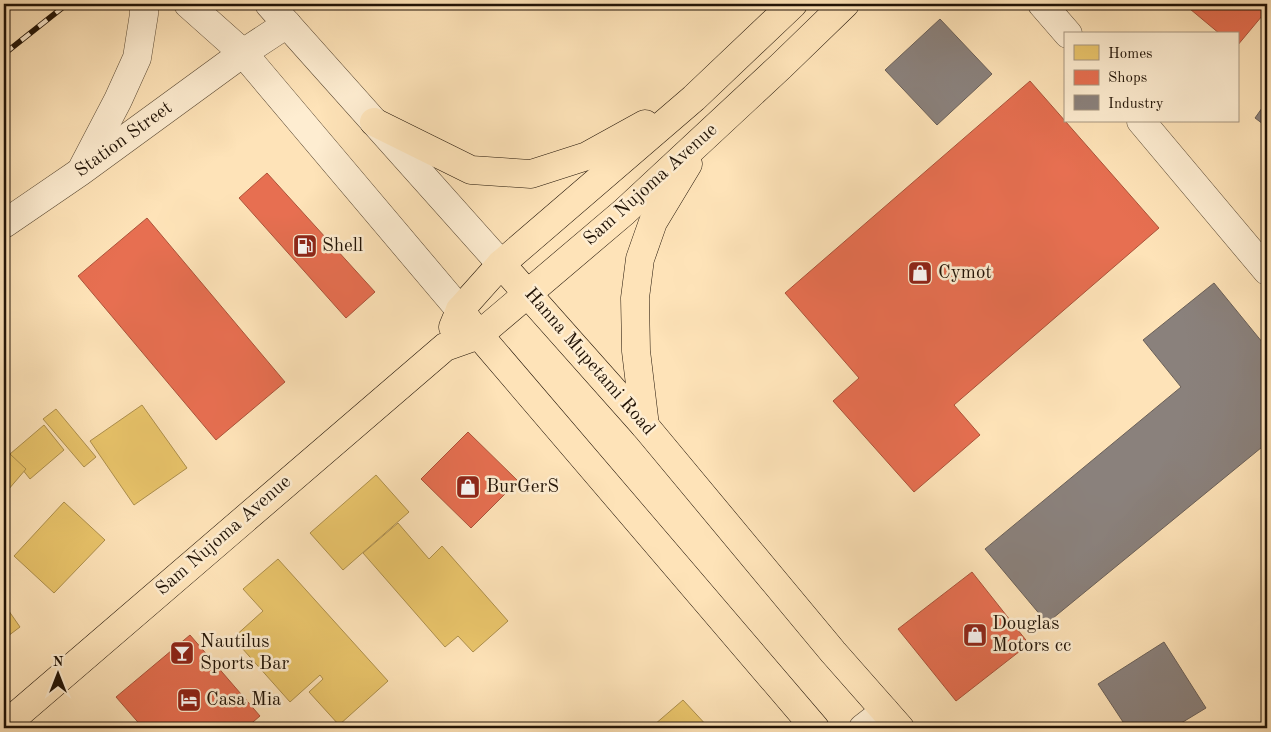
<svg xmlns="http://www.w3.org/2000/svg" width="1271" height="732" font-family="'Old Standard TT',serif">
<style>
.homes{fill:#e9c46a;stroke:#ad8f4c}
.shops{fill:#e76f51;stroke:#ac533a}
.industry{fill:#8a817c;stroke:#6a6059}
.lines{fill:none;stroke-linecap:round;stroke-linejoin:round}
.minor-casing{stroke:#584732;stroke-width:29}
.major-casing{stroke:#211306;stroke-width:29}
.minor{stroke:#feedd1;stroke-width:28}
.major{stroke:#fee3b8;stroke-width:28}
.rail-casing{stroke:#211306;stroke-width:5.5}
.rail{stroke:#feedd1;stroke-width:4;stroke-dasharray:11;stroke-linecap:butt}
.labels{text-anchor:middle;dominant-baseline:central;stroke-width:5;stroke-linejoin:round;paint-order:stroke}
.street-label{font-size:19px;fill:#211306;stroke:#feedd1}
.poi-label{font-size:19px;fill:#211306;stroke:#feedd1;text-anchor:start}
</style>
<rect width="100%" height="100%" fill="#fee3b8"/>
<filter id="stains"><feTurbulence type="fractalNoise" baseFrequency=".004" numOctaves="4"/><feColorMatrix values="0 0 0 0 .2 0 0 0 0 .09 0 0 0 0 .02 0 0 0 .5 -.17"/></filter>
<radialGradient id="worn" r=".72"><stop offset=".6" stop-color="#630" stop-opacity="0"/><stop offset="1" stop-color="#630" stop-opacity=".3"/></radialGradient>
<!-- homes -->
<g class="homes">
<path d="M142,405L187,468L134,505L90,441Z"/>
<path d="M56,409L96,457L84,467L43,419Z"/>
<path d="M44,425L64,450L30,479L10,454Z"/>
<path d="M10,454L26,469L8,490L4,486V461Z"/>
<path d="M376,475L409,512L343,570L310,533Z"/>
<path d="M64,502L105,540L54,593L14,556Z"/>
<path d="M398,523L429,559L442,546L508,621L473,652L458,636L445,647L363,553Z"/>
<path d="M278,559L388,681L339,725L309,692L323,679L320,675L290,702L233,638L263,611L243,589Z"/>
<path d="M4,604L20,627L4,639Z"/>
<path d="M683,700L709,728H657L654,725Z"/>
</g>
<!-- shops -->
<g class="shops">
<path d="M1184,4H1267V10L1237,46V34H1220Z"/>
<path d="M1030,81L1159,228L954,405L980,435L914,492L833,401L859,378L785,293Z"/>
<path d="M267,173L375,292L346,318L239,198Z"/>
<path d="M147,218L285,382L216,440L78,276Z"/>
<path d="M468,432L518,481L471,528L421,479Z"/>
<path d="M972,572L1029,644L956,701L898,629Z"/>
<path d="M190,635L260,716L246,728H143L116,697Z"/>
</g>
<!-- industry -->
<g class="industry">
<path d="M940,19L992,74L937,125L885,70Z"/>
<path d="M1267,101V127L1255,118Z"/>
<path d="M1214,283L1267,348V443L1047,623L985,549L1181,387L1143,340Z"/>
<path d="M1164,642L1206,708L1173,728H1127L1098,684Z"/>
</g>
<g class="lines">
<defs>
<g id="minor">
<path d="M188,4L243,53L460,310"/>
<path d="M269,4L501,264"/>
<path d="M1042,4L1068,34"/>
<path d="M1141,121L1267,271"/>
<path d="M83,167L118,100L137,58L144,14V4"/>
<path d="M4,224L80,172L243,53L287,24"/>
<path d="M863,728L885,711"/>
</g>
<g id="major">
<path d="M374,122L471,170L531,174L587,156L645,124"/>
<path d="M501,264L645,426L833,652L900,728"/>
<path d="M460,310L479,335L815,728"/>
<path d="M453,327L460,310L501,264L694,98L793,4"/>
<path d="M645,426L636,351L635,298L640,259L653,222L688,164"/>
<path d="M4,726L445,347L479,335L624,212L781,66L845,4"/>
</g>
</defs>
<!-- minor casing -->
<use href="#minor" class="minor-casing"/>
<!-- major casing -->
<use href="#major" class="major-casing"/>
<!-- minor -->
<use href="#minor" class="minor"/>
<!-- major -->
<use href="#major" class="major"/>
<defs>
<path id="rail" d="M4,54L67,4"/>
</defs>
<!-- rail casing -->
<use href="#rail" class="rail-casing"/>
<!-- rail -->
<use href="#rail" class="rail"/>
</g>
<!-- icons -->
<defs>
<symbol id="fuel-square" viewBox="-11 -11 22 22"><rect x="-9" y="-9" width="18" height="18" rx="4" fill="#8f2418" stroke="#feedd1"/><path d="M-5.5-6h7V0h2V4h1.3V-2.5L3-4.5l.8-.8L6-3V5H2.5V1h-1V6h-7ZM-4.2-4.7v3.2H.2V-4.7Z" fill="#fff"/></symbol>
<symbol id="shop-square" viewBox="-11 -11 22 22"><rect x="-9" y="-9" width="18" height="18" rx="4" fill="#8f2418" stroke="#feedd1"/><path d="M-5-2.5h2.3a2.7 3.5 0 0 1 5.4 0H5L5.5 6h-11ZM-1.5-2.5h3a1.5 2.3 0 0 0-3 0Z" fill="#fff"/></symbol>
<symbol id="bar-square" viewBox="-11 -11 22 22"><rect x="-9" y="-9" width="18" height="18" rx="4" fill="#8f2418" stroke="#feedd1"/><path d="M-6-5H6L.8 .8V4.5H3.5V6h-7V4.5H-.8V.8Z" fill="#fff"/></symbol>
<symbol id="hotel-square" viewBox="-11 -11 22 22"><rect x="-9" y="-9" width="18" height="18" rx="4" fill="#8f2418" stroke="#feedd1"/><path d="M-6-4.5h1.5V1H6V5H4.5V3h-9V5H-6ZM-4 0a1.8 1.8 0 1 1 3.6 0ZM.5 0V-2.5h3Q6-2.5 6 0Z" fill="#fff"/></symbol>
</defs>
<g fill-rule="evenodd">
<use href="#fuel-square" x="291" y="232" width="28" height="28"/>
<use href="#shop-square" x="906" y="259" width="28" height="28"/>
<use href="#shop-square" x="454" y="473" width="28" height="28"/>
<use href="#shop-square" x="961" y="621" width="28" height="28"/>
<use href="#bar-square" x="168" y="639" width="28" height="28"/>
<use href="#hotel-square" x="175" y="686" width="28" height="28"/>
</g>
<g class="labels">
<!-- street labels -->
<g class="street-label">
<text transform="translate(124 140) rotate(-36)">Station Street</text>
<text transform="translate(651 185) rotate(-42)">Sam Nujoma Avenue</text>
<text transform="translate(589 362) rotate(49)">Hanna Mupetami Road</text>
<text transform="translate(224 536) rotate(-41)">Sam Nujoma Avenue</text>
</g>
<!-- poi labels -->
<g class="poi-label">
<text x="322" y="246">Shell</text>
<text x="938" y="273">Cymot</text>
<text x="486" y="487">BurGerS</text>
<text x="992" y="624">Douglas<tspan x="992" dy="22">Motors cc</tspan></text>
<text x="200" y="642">Nautilus<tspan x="200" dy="22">Sports Bar</tspan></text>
<text x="206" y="700">Casa Mia</text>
</g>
</g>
<!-- margin -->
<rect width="1271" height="732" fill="none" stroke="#fee3b8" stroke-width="20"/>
<rect x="5" y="5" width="1261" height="722" fill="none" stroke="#211306" stroke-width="2.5"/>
<rect x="10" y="10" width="1251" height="712" fill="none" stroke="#211306"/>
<!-- legend -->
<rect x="1064" y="32" width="175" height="90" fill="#feedd1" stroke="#a69680"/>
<rect x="1074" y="45" width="25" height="15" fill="#e9c46a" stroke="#a69680"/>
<text x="1108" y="58" font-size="15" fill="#211306">Homes</text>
<rect x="1074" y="70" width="25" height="15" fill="#e76f51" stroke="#a69680"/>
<text x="1108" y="82" font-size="15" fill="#211306">Shops</text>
<rect x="1074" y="95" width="25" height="15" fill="#8a817c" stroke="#a69680"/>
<text x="1108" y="108" font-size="15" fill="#211306">Industry</text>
<!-- north arrow -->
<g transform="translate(58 674)" stroke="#feedd1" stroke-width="4" paint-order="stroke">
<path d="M0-4L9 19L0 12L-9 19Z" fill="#211306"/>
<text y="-8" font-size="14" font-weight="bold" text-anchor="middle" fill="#211306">N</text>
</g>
<rect width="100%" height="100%" filter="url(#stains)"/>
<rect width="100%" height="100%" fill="url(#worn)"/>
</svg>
